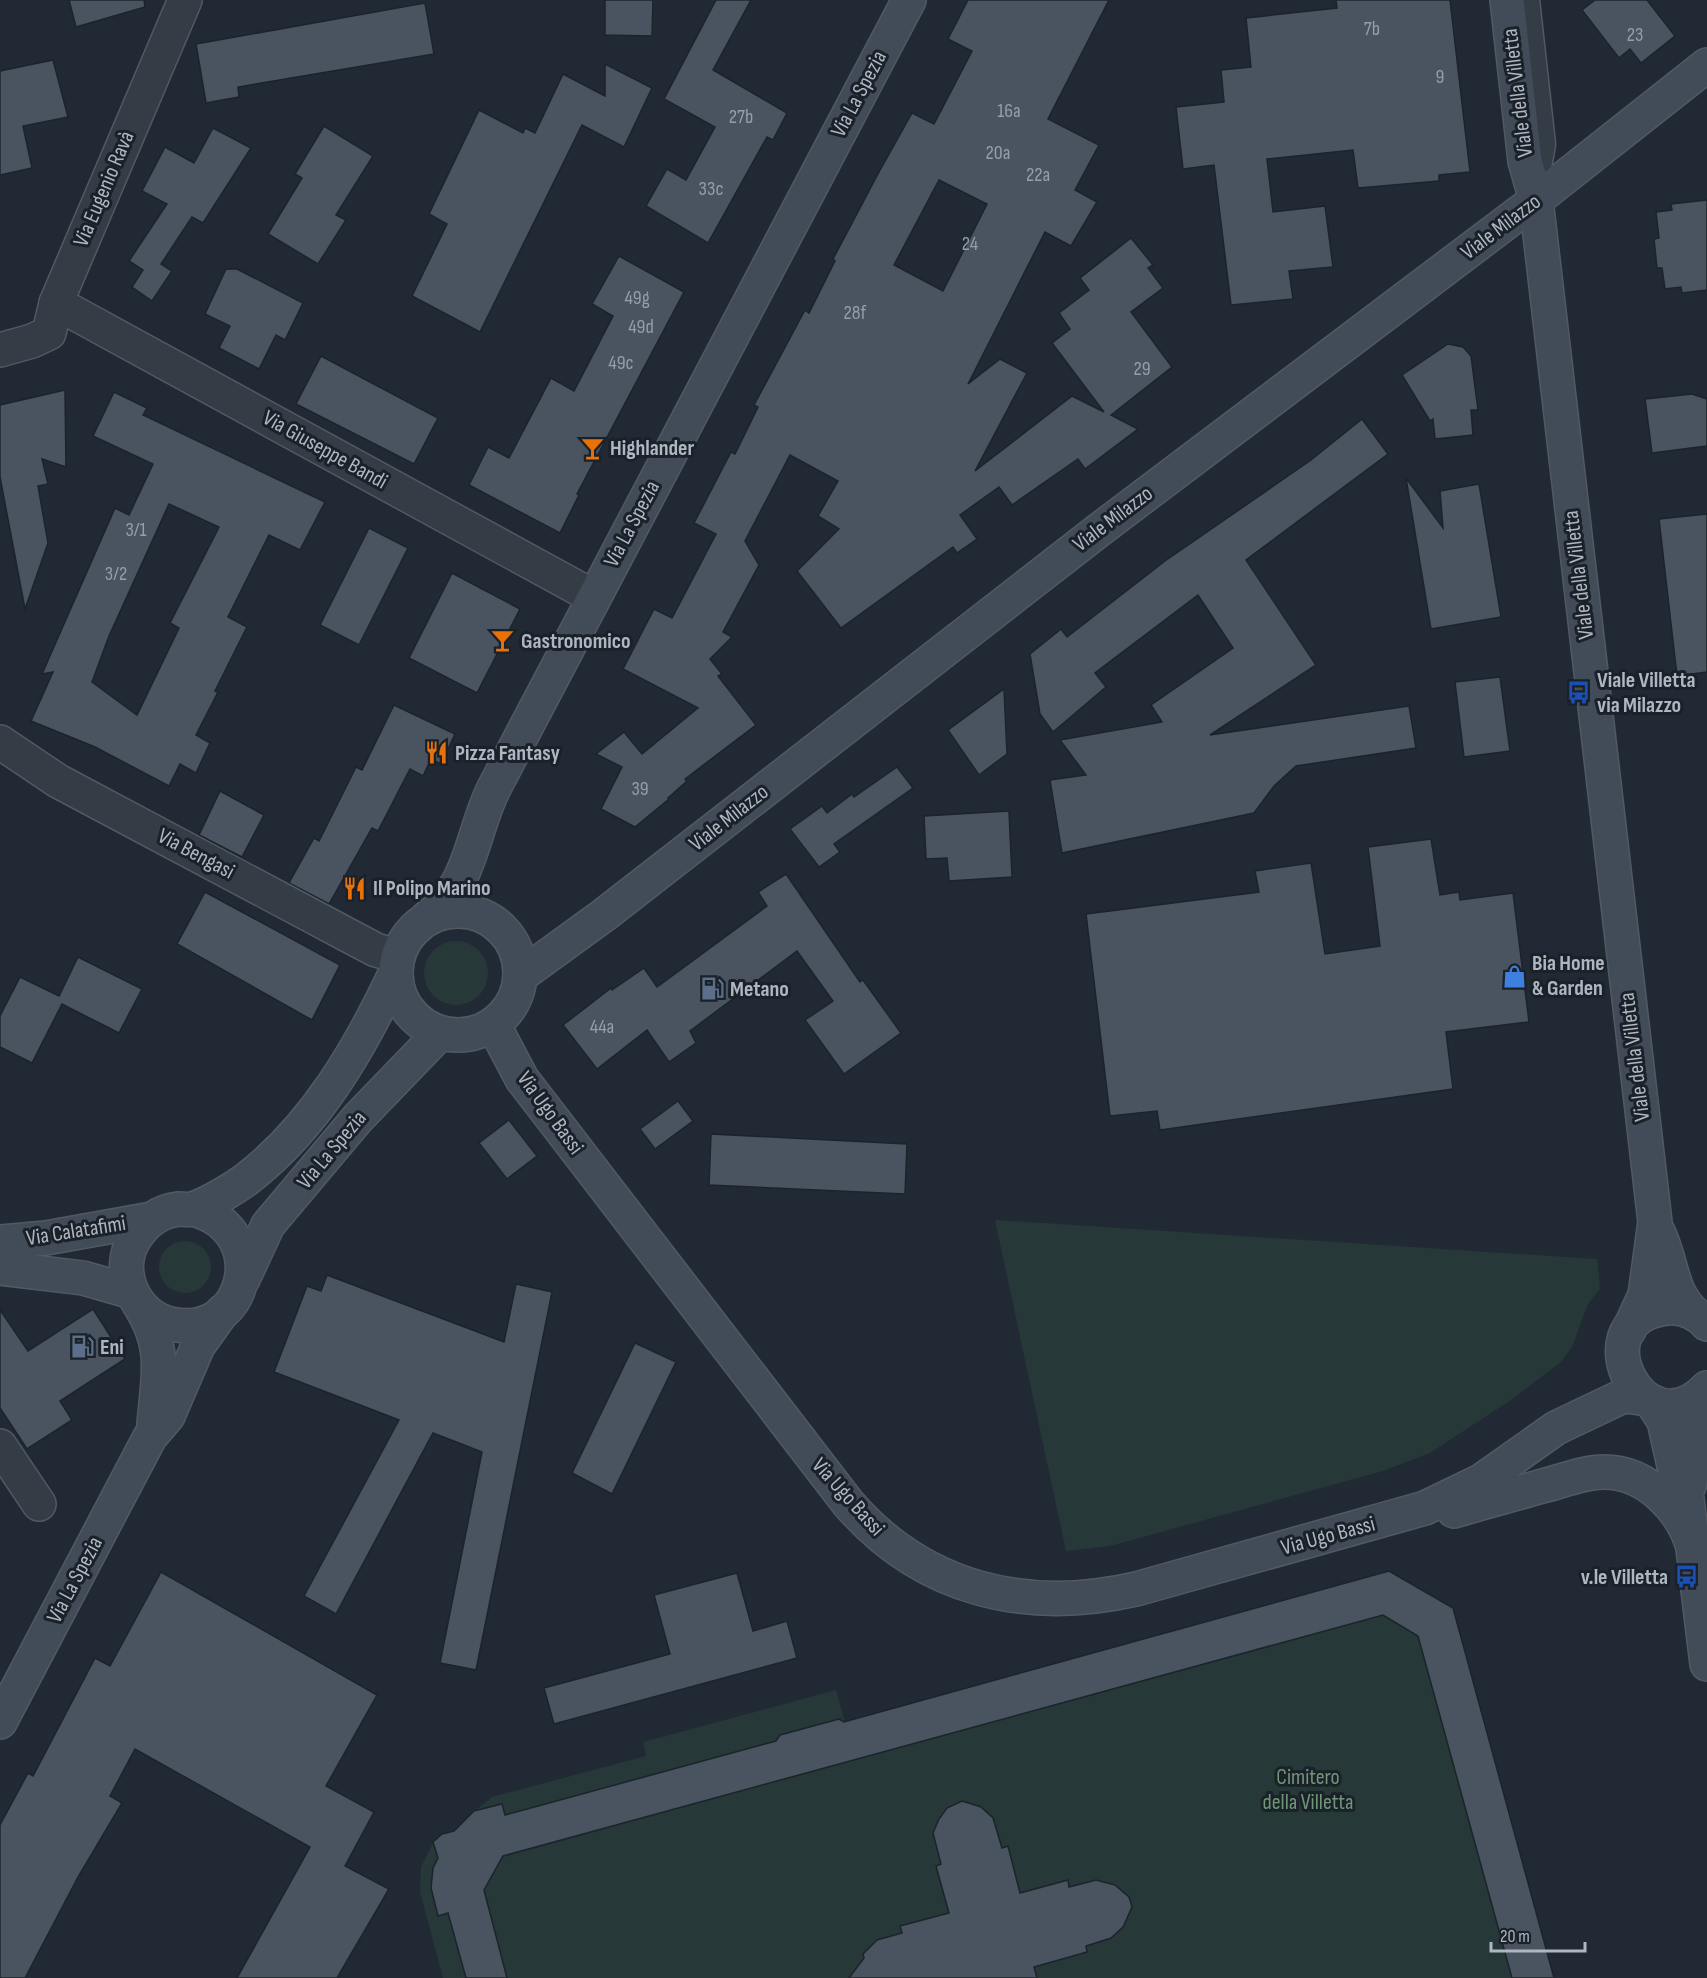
<svg xmlns="http://www.w3.org/2000/svg" width="1707" height="1978" font-family="'Sofia Sans Condensed',sans-serif">
<style>
.green{fill:#263837}
.building{fill:#495460;stroke:#1c232b;stroke-width:1.5;fill-rule:evenodd}
.lines{fill:none;stroke-linecap:round;stroke-linejoin:round}
.lane-casing{stroke:#525963;stroke-width:21}
.street-casing{stroke:#525963;stroke-width:36}
.secondary-casing{stroke:#525963;stroke-width:36}
.lane{stroke:#343c45;stroke-width:18}
.street{stroke:#343c45;stroke-width:33}
.secondary{stroke:#424b58;stroke-width:33}
.labels{text-anchor:middle;dominant-baseline:central;stroke-width:6;stroke-linejoin:round;paint-order:stroke}
.number-label{font-size:20px;fill:#959eaa}
.street-label{font-size:22px;fill:#aeb6c2;stroke:#1a2129}
.poi-label{font-size:22px;font-weight:bold;fill:#aeb6c2;stroke:#1a2129;text-anchor:start}
.park-label{font-size:22px;fill:#709677;stroke:#1a2129}
</style>
<rect width="100%" height="100%" fill="#212a34"/>
<!-- green -->
<g class="green">
<circle cx="456" cy="973" r="32"/>
<path d="M995,1220L1597,1259L1600,1289L1588,1304L1572,1347L1561,1362L1508,1402L1430,1453L1383,1471L1110,1546L1066,1551Z"/>
<circle cx="185" cy="1267" r="26"/>
<path d="M1389,1571L1453,1608L1554,1978H443L420,1892L421,1867L434,1841L447,1833L452,1834L454,1831L458,1833L467,1817L492,1797L646,1756L643,1742L836,1690L845,1722Z"/>
</g>
<!-- building -->
<g class="building">
<path d="M69,0H144L145,7L76,27Z"/>
<path d="M605,0H653L652,36L605,35Z"/>
<path d="M716,0H751L713,70L787,113L773,140L767,137L708,243L646,206L667,169L686,180L715,127L664,99Z"/>
<path d="M968,0H1109L1048,119L1099,145L1075,190L1097,202L1071,246L1045,232L968,384L1000,359L1027,373L975,471L1072,396L1104,412L1052,343L1070,329L1059,313L1089,290L1080,278L1131,238L1153,265L1148,268L1163,288L1131,312L1172,367L1111,415L1138,429L1085,469L1078,459L1012,505L999,487L960,515L977,539L957,553L953,547L841,628L797,571L839,529L818,516L838,481L790,455L745,541L759,565L723,632L732,637L710,659L722,674L718,676L756,725L685,779L687,781L668,798L669,799L635,827L601,809L622,767L596,754L624,732L642,754L698,708L623,669L654,609L672,618L716,534L694,523L731,452L735,454L758,407L754,405L805,310L809,313L835,261L833,259L879,172L912,113L934,124L972,51L948,39ZM939,180L987,204L943,291L894,265Z"/>
<path d="M1336,0H1450L1470,172L1439,175V181L1358,188L1353,150L1267,159L1273,212L1325,206L1333,267L1289,271L1293,299L1231,305L1214,165L1183,169L1176,107L1224,102L1221,70L1251,67L1246,18L1337,8Z"/>
<path d="M1595,0H1647L1675,36L1641,63L1630,49L1619,58L1582,10Z"/>
<path d="M425,3L434,54L238,87L239,97L206,103L196,44Z"/>
<path d="M53,60L68,117L23,126L32,168L0,175V71Z"/>
<path d="M605,64L652,88L624,147L582,125L480,332L412,296L447,224L429,214L479,110L523,133L525,128L535,133L563,74L605,96Z"/>
<path d="M324,126L373,156L336,215L346,220L318,264L268,234L302,178L295,174Z"/>
<path d="M213,128L251,148L203,223L192,217L161,264L172,271L152,301L132,287L143,270L129,261L167,204L142,191L165,147L194,163Z"/>
<path d="M1707,200V290L1682,293L1681,287L1665,289L1662,268H1657L1654,239L1659,238L1656,212L1672,210L1671,204Z"/>
<path d="M619,256L684,292L577,494L579,495L560,533L469,485L488,447L509,458L551,378L574,391L613,316L592,304Z"/>
<path d="M226,269H237L303,303L285,340L276,335L259,369L219,348L230,326L205,314Z"/>
<path d="M1448,344L1463,347L1471,356L1478,410H1471L1473,435L1435,439L1433,419L1430,421L1402,375Z"/>
<path d="M321,356L438,418L414,464L296,404Z"/>
<path d="M65,390L66,467L42,459L48,484L38,486L48,543L25,609L0,477V405Z"/>
<path d="M114,392L147,408L143,415L325,502L300,550L269,535L228,617L247,627L215,691L218,692L196,735L210,743L196,773L180,764L169,786L95,747L31,721L53,672L42,674L115,508L129,515L153,464L93,436ZM169,504L219,527L170,623L179,628L137,715L92,682L109,636Z"/>
<path d="M1692,394L1707,399V446L1652,453L1645,399Z"/>
<path d="M1362,419L1388,454L1246,560L1316,665L1210,735L1409,706L1416,748L1296,766L1274,786L1254,813L1062,853L1050,780L1086,775L1060,740L1162,722L1151,705L1233,648L1198,595L1095,673L1106,687L1053,732L1040,714L1030,654L1061,629L1067,637L1165,561L1311,460Z"/>
<path d="M1406,478L1443,528L1440,491L1479,484L1501,617L1431,629Z"/>
<path d="M1707,514V672L1677,676L1659,519Z"/>
<path d="M369,528L408,548L359,645L320,625Z"/>
<path d="M452,573L520,609L477,693L409,658Z"/>
<path d="M1500,677L1510,751L1464,757L1455,682Z"/>
<path d="M1004,689L1007,754L979,775L948,730Z"/>
<path d="M394,705L455,734L441,764L431,759L423,776L410,769L378,831L372,828L329,904L289,883L314,838L319,841L356,767L362,770Z"/>
<path d="M897,767L913,788L834,844L840,852L819,867L790,829L822,806L827,813L852,794L854,797Z"/>
<path d="M220,791L264,815L242,857L199,835Z"/>
<path d="M1009,811L1012,877L949,881L947,858L926,859L924,816Z"/>
<path d="M1431,839L1440,895L1459,892L1460,900L1513,893L1529,1022L1446,1032L1453,1089L1160,1130L1157,1111L1110,1116L1086,914L1259,892L1255,871L1311,863L1325,954L1380,946L1368,847Z"/>
<path d="M786,874L860,982L863,980L901,1033L844,1074L805,1020L833,1001L797,951L690,1031L696,1043L669,1062L647,1030L597,1069L563,1025L611,988L612,990L644,968L657,987L767,906L758,892Z"/>
<path d="M205,892L340,965L312,1020L177,944Z"/>
<path d="M78,957L142,989L119,1033L62,1004L32,1063L0,1047V1016L20,977L59,996Z"/>
<path d="M678,1101L693,1121L655,1149L640,1129Z"/>
<path d="M509,1120L537,1156L507,1179L479,1143Z"/>
<path d="M711,1134L907,1144L905,1194L709,1185Z"/>
<path d="M327,1275L504,1342L516,1284L552,1292L476,1670L440,1663L482,1452L433,1433L336,1614L304,1596L399,1420L274,1372L307,1286L321,1291Z"/>
<path d="M93,1309L125,1359L60,1401L72,1420L27,1449L0,1408V1310L28,1351Z"/>
<path d="M635,1343L676,1362L612,1494L572,1473Z"/>
<path d="M1389,1571L1453,1608L1554,1978H1512L1418,1636L1383,1615L503,1856L484,1890L507,1978H466L448,1913L438,1916L431,1888L433,1868L438,1858L433,1842L442,1834L454,1831L474,1811L502,1804L505,1815L776,1741L780,1735L839,1719L844,1722Z"/>
<path d="M161,1572L377,1695L326,1786L374,1812L345,1866L389,1889L337,1978H237L310,1847L135,1749L110,1796L122,1803L78,1877L25,1978H0V1825L28,1773L33,1776L95,1658L110,1666Z"/>
<path d="M737,1573L753,1631L787,1621L797,1658L554,1724L544,1688L670,1654L654,1595Z"/>
<path d="M962,1801L981,1807L993,1818L1002,1848L1008,1846L1020,1893L1068,1880L1069,1887L1096,1880L1115,1885L1129,1897L1132,1907L1123,1927L1111,1938L1086,1946L1087,1952L1034,1967L1037,1978H849L864,1958L863,1954L877,1940L902,1933L900,1926L949,1913L936,1866L941,1864L933,1833L939,1819L947,1808Z"/>
</g>
<g class="lines">
<defs>
<path id="lane" d="M1530,0L1546,144L1539,186"/>
<g id="street">
<path d="M56,303L594,597"/>
<path d="M0,350L32,341L49,333L56,303L185,0"/>
<path d="M0,742L58,781L357,940L376,950L397,956"/>
<path d="M0,1446L39,1504"/>
</g>
<g id="secondary">
<path d="M1507,0L1525,161L1536,200L1655,1222L1645,1295L1629,1330"/>
<circle cx="458" cy="973" r="62"/>
<path d="M427,918C472,886 471,834 494,788L909,0"/>
<path d="M520,976L604,915L1099,530L1536,200L1707,65"/>
<path d="M493,1024L522,1079L848,1503C923,1590 1026,1614 1136,1589L1425,1508L1481,1481L1556,1428L1619,1398L1626,1396L1647,1399"/>
<path d="M193,1209C274,1230 247,1341 171,1324C134,1316 114,1270 135,1238C145,1222 160,1211 179,1209C183,1209 188,1210 192,1209C205,1206 237,1187 248,1178C315,1126 359,1050 395,974"/>
<path d="M1658,1232C1672,1259 1670,1293 1695,1314"/>
<path d="M0,1242L46,1238L152,1219"/>
<path d="M0,1268L83,1278L132,1292"/>
<path d="M243,1279L268,1225L358,1118L440,1033"/>
<path d="M139,1304C167,1347 158,1376 154,1424"/>
<path d="M1707,1324C1695,1311 1678,1305 1661,1309C1579,1324 1644,1453 1707,1388"/>
<path d="M1651,1401L1664,1421L1675,1470L1687,1499L1707,1664"/>
<path d="M1689,1486C1699,1450 1684,1422 1707,1388"/>
<path d="M1454,1511C1484,1502 1515,1494 1546,1485C1565,1480 1585,1472 1604,1472C1648,1472 1684,1511 1694,1551"/>
<path d="M0,1722L150,1437L168,1416L198,1346L223,1311"/>
</g>
</defs>
<!-- lane casing -->
<use href="#lane" class="lane-casing"/>
<!-- street casing -->
<use href="#street" class="street-casing"/>
<!-- secondary casing -->
<use href="#secondary" class="secondary-casing"/>
<!-- lane -->
<use href="#lane" class="lane"/>
<!-- street -->
<use href="#street" class="street"/>
<!-- secondary -->
<use href="#secondary" class="secondary"/>
</g>
<!-- icons -->
<defs>
<symbol id="bar-bare" viewBox="-9 -9 18 18"><path d="M-6-5H6L.8 .8V4.5H3.5V6h-7V4.5H-.8V.8Z" fill="#e8710a" stroke="#1a2129" stroke-width="2.5" paint-order="stroke"/></symbol>
<symbol id="bus-bare" viewBox="-9 -9 18 18"><path d="M-5-6H5V4H4V6H2V4H-2V6H-4V4H-5ZM-3.5-4V0h7V-4ZM-3.5 1.2v1.5H-2V1.2ZM2 1.2v1.5H3.5V1.2Z" fill="#1a4fb4" stroke="#1a2129" stroke-width="2.5" paint-order="stroke"/></symbol>
<symbol id="restaurant-bare" viewBox="-9 -9 18 18"><path d="M-5-6h1v4h1v-4h1v4h1v-4h1v5L-1.5 .5V6h-2V.5L-5-1ZM5-6V6H3V1.5H1.5Q1.5-4 5-6Z" fill="#e8710a" stroke="#1a2129" stroke-width="2.5" paint-order="stroke"/></symbol>
<symbol id="shop-bare" viewBox="-9 -9 18 18"><path d="M-5-2.5h2.3a2.7 3.5 0 0 1 5.4 0H5L5.5 6h-11ZM-1.5-2.5h3a1.5 2.3 0 0 0-3 0Z" fill="#3f7fe0" stroke="#1a2129" stroke-width="2.5" paint-order="stroke"/></symbol>
<symbol id="fuel-bare" viewBox="-9 -9 18 18"><path d="M-5.5-6h7V0h2V4h1.3V-2.5L3-4.5l.8-.8L6-3V5H2.5V1h-1V6h-7ZM-4.2-4.7v3.2H.2V-4.7Z" fill="#5c6f8a" stroke="#1a2129" stroke-width="2.5" paint-order="stroke"/></symbol>
</defs>
<g fill-rule="evenodd">
<use href="#bar-bare" x="576" y="432" width="33" height="33"/>
<use href="#bar-bare" x="486" y="624" width="33" height="33"/>
<use href="#bus-bare" x="1562" y="676" width="33" height="33"/>
<use href="#restaurant-bare" x="420" y="736" width="33" height="33"/>
<use href="#restaurant-bare" x="338" y="872" width="33" height="33"/>
<use href="#shop-bare" x="1498" y="960" width="33" height="33"/>
<use href="#fuel-bare" x="696" y="972" width="33" height="33"/>
<use href="#fuel-bare" x="66" y="1330" width="33" height="33"/>
<use href="#bus-bare" x="1670" y="1560" width="33" height="33"/>
</g>
<g class="labels">
<!-- number labels -->
<g class="number-label">
<text x="1372" y="29">7b</text>
<text x="1635" y="35">23</text>
<text x="1440" y="77">9</text>
<text x="1009" y="111">16a</text>
<text x="741" y="117">27b</text>
<text x="998" y="153">20a</text>
<text x="1038" y="175">22a</text>
<text x="711" y="189">33c</text>
<text x="970" y="244">24</text>
<text x="637" y="298">49g</text>
<text x="855" y="313">28f</text>
<text x="641" y="327">49d</text>
<text x="621" y="363">49c</text>
<text x="1142" y="369">29</text>
<text x="136" y="530">3/1</text>
<text x="116" y="574">3/2</text>
<text x="640" y="789">39</text>
<text x="602" y="1027">44a</text>
</g>
<!-- street labels -->
<g class="street-label">
<text transform="translate(1518 93) rotate(-97)">Viale della Villetta</text>
<text transform="translate(859 94) rotate(-62)">Via La Spezia</text>
<text transform="translate(104 189) rotate(-67)">Via Eugenio Ravà</text>
<text transform="translate(1501 227) rotate(-37)">Viale Milazzo</text>
<text transform="translate(325 450) rotate(29)">Via Giuseppe Bandi</text>
<text transform="translate(1113 519) rotate(-37)">Viale Milazzo</text>
<text transform="translate(632 524) rotate(-62)">Via La Spezia</text>
<text transform="translate(1579 575) rotate(-97)">Viale della Villetta</text>
<text transform="translate(729 818) rotate(-38)">Viale Milazzo</text>
<text transform="translate(196 854) rotate(28)">Via Bengasi</text>
<text transform="translate(1635 1057) rotate(-97)">Viale della Villetta</text>
<text transform="translate(550 1113) rotate(54)">Via Ugo Bassi</text>
<text transform="translate(332 1150) rotate(-50)">Via La Spezia</text>
<text transform="translate(76 1231) rotate(-9)">Via Calatafimi</text>
<text transform="translate(848 1497) rotate(48)">Via Ugo Bassi</text>
<text transform="translate(1328 1536) rotate(-15)">Via Ugo Bassi</text>
<text transform="translate(75 1580) rotate(-62)">Via La Spezia</text>
</g>
<!-- poi labels -->
<g class="poi-label">
<text x="610" y="448">Highlander</text>
<text x="521" y="641">Gastronomico</text>
<text x="1597" y="680">Viale Villetta<tspan x="1597" dy="25">via Milazzo</tspan></text>
<text x="455" y="753">Pizza Fantasy</text>
<text x="373" y="888">Il Polipo Marino</text>
<text x="1532" y="963">Bia Home<tspan x="1532" dy="25">&amp; Garden</tspan></text>
<text x="730" y="989">Metano</text>
<text x="100" y="1347">Eni</text>
<text x="1668" y="1577" text-anchor="end">v.le Villetta</text>
</g>
<!-- park labels -->
<g class="park-label">
<text x="1308" y="1777">Cimitero<tspan x="1308" dy="25">della Villetta</tspan></text>
</g>
</g>
<!-- scale -->
<path d="M1491 1942v9h94v-9" fill="none" stroke="#aeb6c2" stroke-width="3"/>
<text x="1500" y="1942" font-size="18" fill="#aeb6c2" stroke="#1a2129" stroke-width="4.5" paint-order="stroke">20 m</text>
</svg>
